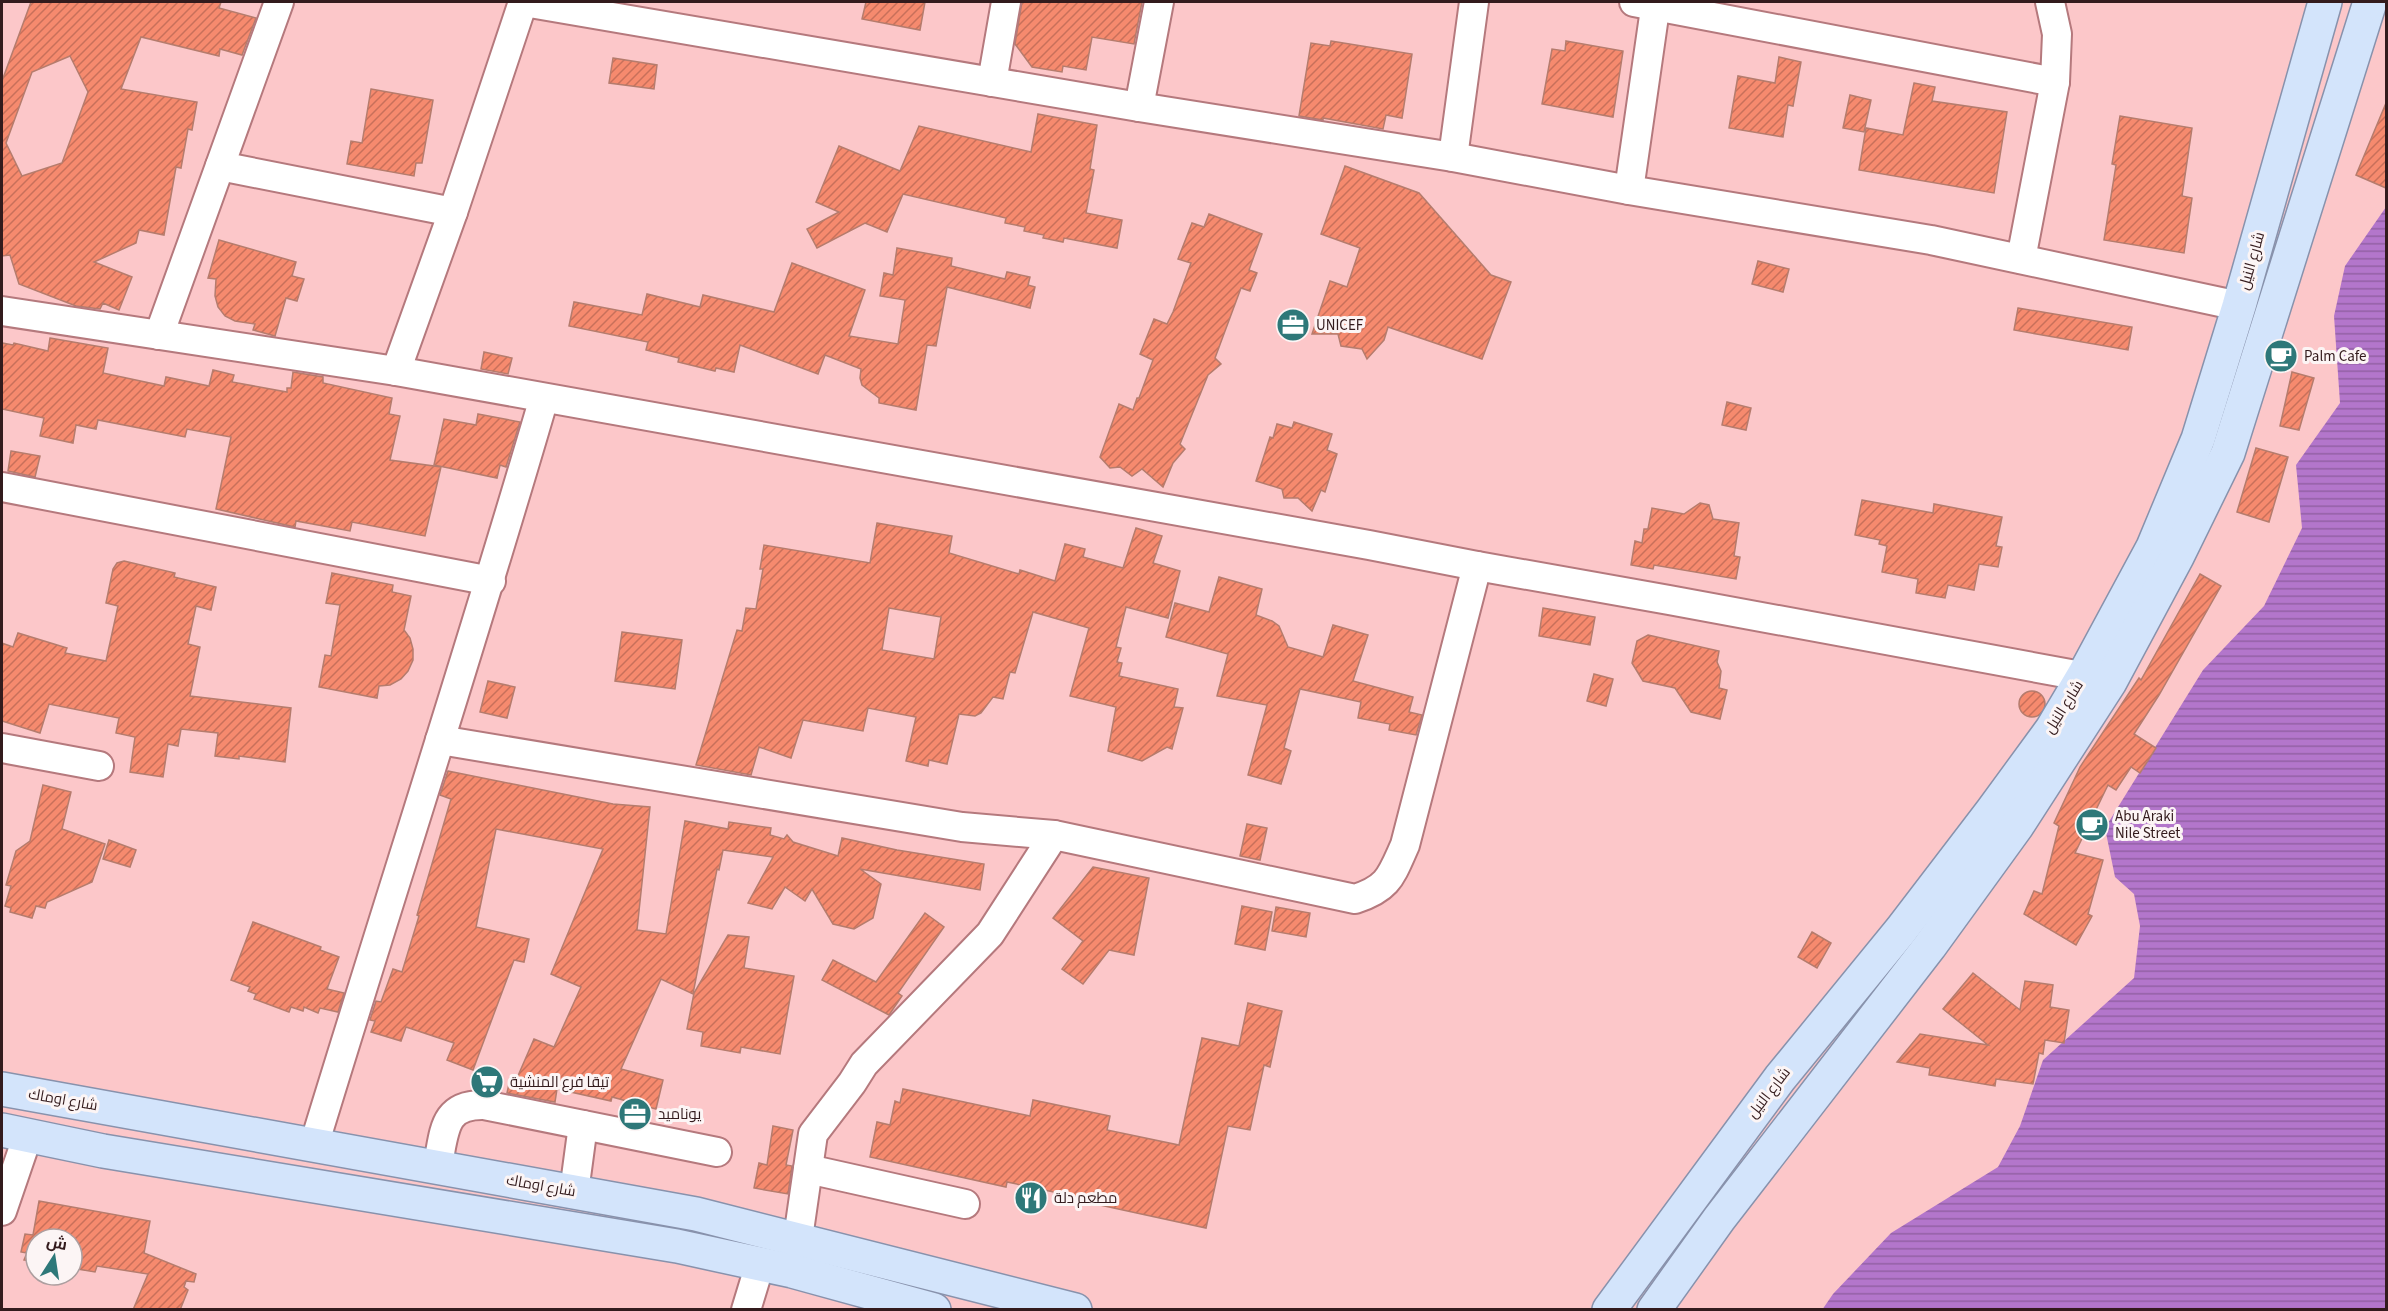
<svg xmlns="http://www.w3.org/2000/svg" width="2388" height="1311" font-family="'Source Sans 3',Cairo,sans-serif">
<style>
.water{fill:url(#water-rules)}
.building{fill:url(#building-hatch);stroke:#b57c6d;stroke-width:1.5;fill-rule:evenodd}
.lines{fill:none;stroke-linecap:round;stroke-linejoin:round}
.minor-casing{stroke:#b5797d;stroke-width:32}
.major-casing{stroke:#8892ac;stroke-width:36}
.minor{stroke:#fff;stroke-width:28}
.major{stroke:#d3e4fb;stroke-width:33}
.labels{text-anchor:middle;dominant-baseline:central;stroke-width:6;stroke-linejoin:round;paint-order:stroke}
.street-label{font-size:15px;fill:#331b1d;stroke:#fcf5f5}
.poi-label{font-size:15px;fill:#331b1d;stroke:#fcf5f5;text-anchor:start}
</style>
<defs>
<pattern id="water-rules" width="6" height="5" patternUnits="userSpaceOnUse" patternTransform="scale(1.5)"><rect width="6" height="5" fill="#b376cb"/><path d="M0 2.5h6" fill="none" stroke="#9260a4"/></pattern>
<pattern id="building-hatch" width="6" height="6" patternUnits="userSpaceOnUse" patternTransform="scale(1.5)"><rect width="6" height="6" fill="#f68a6e"/><path d="M-1 1l2-2M0 6l6-6M5 7l2-2" fill="none" stroke="#c8705a"/></pattern>
</defs>
<rect width="100%" height="100%" fill="#fcc7c9"/>
<!-- water -->
<path class="water" d="M2386,207V1309L1822,1310L1833,1294L1891,1233L1998,1167L2020,1126L2043,1060L2134,978L2140,926L2134,894L2115,877L2105,828L2203,670L2264,606L2302,528L2296,465L2340,403L2334,316L2345,266Z"/>
<!-- building -->
<g class="building">
<path d="M31,2H221L219,8L256,18L242,55L220,49L219,56L141,37L121,89L197,102L192,130L188,129L181,168L176,167L164,235L139,230L136,243L94,262L132,277L119,310L103,303L100,309L76,306L19,284L10,255L2,256V81ZM70,56L88,92L62,163L22,176L6,143L32,72Z"/>
<path d="M866,2H925L920,30L862,19Z"/>
<path d="M1022,2H1142L1134,44L1092,37L1086,70L1063,66L1062,72L1032,67L1015,44Z"/>
<path d="M1331,41L1412,54L1402,118L1386,115L1383,129L1323,118V120L1299,116L1311,43L1330,46Z"/>
<path d="M1566,41L1623,51L1613,117L1542,104L1552,49L1565,51Z"/>
<path d="M1779,57L1801,62L1793,106L1788,105L1783,137L1729,128L1738,76L1775,83Z"/>
<path d="M613,58L657,65L654,89L609,83Z"/>
<path d="M1914,83L1935,87L1932,101L2007,112L1994,193L1859,170L1866,128L1903,135Z"/>
<path d="M371,89L433,100L422,163H416L414,176L347,164L351,141L362,143Z"/>
<path d="M1850,95L1871,100L1864,132L1843,128Z"/>
<path d="M2386,103V188L2356,175Z"/>
<path d="M1038,114L1097,125L1090,169L1094,170L1086,213L1122,220L1117,248L1064,238L1063,242L1043,238L1044,235L1024,231L1025,227L1005,223L1006,218L903,194L887,232L865,223L817,248L807,229L839,212L816,202L839,146L900,171L919,126L1031,152Z"/>
<path d="M2120,116L2192,128L2182,196L2192,198L2184,253L2104,240L2116,165L2112,164Z"/>
<path d="M1345,166L1419,193L1491,275L1511,282L1482,359L1388,327L1384,340L1367,359L1362,349L1341,346L1338,334H1312L1330,281L1347,287L1360,248L1321,234Z"/>
<path d="M1209,214L1262,234L1249,270L1257,273L1250,291L1241,288L1215,358L1221,364L1208,375L1180,444L1185,449L1173,463L1163,487L1142,469L1132,476L1120,467L1110,468L1100,457L1119,404L1133,410L1137,398H1139L1153,360L1140,354L1154,319L1167,324L1173,312L1191,263L1178,259L1192,223L1204,227Z"/>
<path d="M219,240L296,262L292,276L304,279L297,301L286,298L275,336L253,330L255,324L235,321L225,316L218,307L215,296L216,279L208,278Z"/>
<path d="M897,248L952,258L951,266L1005,279L1007,272L1030,277L1028,285L1035,287L1030,308L947,287L936,346L927,345L916,410L879,403V398L862,385L860,378L861,369L825,355L818,374L740,345L734,372L716,368L715,371L678,362L679,358L646,350L648,342L569,326L574,302L642,315L647,294L700,307L703,295L774,312L792,263L865,290L849,336L898,344L905,300L880,296L884,273L893,275Z"/>
<path d="M1758,261L1789,269L1783,292L1752,284Z"/>
<path d="M2018,308L2132,327L2128,350L2014,330Z"/>
<path d="M50,338L108,348L103,373L164,386L166,377L209,386L213,370L234,375L232,382L287,392V388H291L293,372L323,377V383L392,398L389,414L400,416L390,460L441,467L425,536L352,522L350,531L296,521L295,527L216,509L231,437L187,429L185,437L98,420L96,429L76,425L73,443L40,436L44,418L2,409V343L13,345L14,343L48,351Z"/>
<path d="M484,352L512,358L508,374L481,369Z"/>
<path d="M2292,372L2314,378L2299,430L2280,426Z"/>
<path d="M1727,402L1751,408L1746,430L1722,425Z"/>
<path d="M478,414L520,422L506,467L500,465L497,478L434,465L444,419L476,425Z"/>
<path d="M1294,422L1332,434L1327,450L1337,454L1325,492L1321,490L1312,511L1298,498H1284L1282,489L1256,481L1270,437L1273,438L1277,424L1292,428Z"/>
<path d="M2256,448L2288,457L2269,522L2237,512Z"/>
<path d="M11,451L40,456L35,477L8,471Z"/>
<path d="M1862,500L1933,513L1934,504L2002,517L1996,546L2002,547L1998,567L1979,564L1974,590L1948,585L1945,598L1916,593L1918,579L1882,572L1887,546L1879,544L1880,540L1855,535Z"/>
<path d="M1700,503L1709,505L1713,519L1739,523L1734,556L1740,557L1736,579L1654,565L1653,569L1631,565L1635,541L1642,543L1644,529H1648L1652,508L1684,514Z"/>
<path d="M877,523L952,536L949,553L1019,574L1020,570L1055,581L1065,544L1085,549L1083,557L1123,568L1136,528L1162,536L1153,563L1180,571L1168,618L1126,607L1116,647L1121,648L1117,662L1122,663L1119,676L1178,689L1174,707L1183,708L1172,749L1167,747L1142,761L1108,751L1116,707L1070,696L1089,628L1033,612L1015,673L1010,672L1003,699L993,697L981,713L975,716L959,714L947,764L929,760L928,766L906,761L916,717L868,708L863,731L803,720L791,758L759,747L751,775L696,765L737,630L742,631L746,608L756,609L763,569H760L764,545L870,563ZM889,608L941,617L934,659L882,650Z"/>
<path d="M124,561L175,573L174,577L216,587L211,610L196,606L188,644L200,647L190,696L291,708L285,762L239,756V759L215,756L218,733L181,729L178,746L168,744L163,777L130,772L135,737L116,733L119,718L49,704L40,733L2,721V643L13,647L18,633L67,648L65,653L106,661L118,606L106,603L113,569L117,563Z"/>
<path d="M332,573L393,585L392,592L411,596L404,630L410,638L413,649V660L408,671L401,679L390,685L379,686L377,698L319,687L325,655L331,656L340,605L326,603Z"/>
<path d="M2200,574L2221,586L2159,695L2134,734L2156,748L2140,773L2131,767L2116,790L2108,785L2075,853L2103,860L2088,914L2092,916L2076,945L2024,914L2034,891L2042,894L2059,826L2054,823L2080,767L2139,678L2141,680Z"/>
<path d="M1219,577L1262,589L1256,615L1272,621L1279,626L1288,647L1323,657L1333,625L1368,635L1353,681L1413,697L1409,712L1422,715L1416,735L1389,730L1390,724L1358,718L1361,702L1300,689L1284,748L1291,751L1281,784L1248,775L1267,705L1217,696L1228,654L1166,637L1175,603L1209,612Z"/>
<path d="M1543,608L1595,617L1590,645L1539,636Z"/>
<path d="M622,632L682,640L675,689L615,681Z"/>
<path d="M1648,635L1719,651L1717,662L1721,671L1719,688L1727,690L1720,719L1691,712L1675,688L1643,681L1632,663L1637,641Z"/>
<path d="M1594,674L1613,679L1606,706L1587,701Z"/>
<path d="M488,681L515,687L507,718L480,712Z"/>
<circle cx="2032" cy="704" r="13"/>
<path d="M448,771L613,804L650,807L637,930L666,934L685,821L728,829L729,822L771,828L770,835L784,839L787,835L793,842L838,856L842,838L897,850L984,864L980,890L860,869L881,884L873,918L854,929L833,924L812,889L805,901L785,887L772,909L748,903L773,857L723,850L719,870L717,869L693,994L661,979L621,1069L663,1080L656,1109L612,1097L611,1101L557,1089L555,1102L507,1093L509,1084L514,1085L534,1039L554,1047L581,987L551,974L603,849L496,829L476,927L529,939L524,962L514,960L473,1070L447,1060L454,1043L406,1027L401,1041L371,1032L375,1021L370,1020L376,1001L381,1002L393,969L402,972L419,916L417,915L451,799L440,795Z"/>
<path d="M43,785L71,792L62,829L105,844L92,882L47,902L45,908L36,906L32,918L10,912L11,908L5,906L11,886L6,885L16,851L30,841Z"/>
<path d="M1247,824L1267,828L1260,860L1240,856Z"/>
<path d="M109,840L136,850L130,867L103,859Z"/>
<path d="M1093,867L1149,878L1134,955L1109,950L1083,984L1062,969L1083,941L1053,918Z"/>
<path d="M1242,906L1272,912L1265,950L1235,944Z"/>
<path d="M1276,907L1310,913L1306,937L1272,931Z"/>
<path d="M925,913L944,927L898,993L902,996L889,1015L822,980L833,960L876,982Z"/>
<path d="M253,922L321,947L320,950L339,957L327,989L344,993L338,1012L320,1008L318,1013L304,1007L303,1011L291,1007L289,1012L254,999L256,994L248,991L250,987L231,980Z"/>
<path d="M1812,932L1831,943L1817,968L1798,957Z"/>
<path d="M728,935L749,937L744,968L794,976L780,1054L741,1047L740,1053L701,1046L703,1032L687,1029L694,993Z"/>
<path d="M1973,973L2020,1010L2025,981L2053,985L2050,1007L2069,1010L2064,1043L2045,1040L2043,1054L2039,1053L2033,1084L1996,1079L1995,1086L1929,1075L1930,1068L1897,1062L1920,1034L1988,1045L1943,1009Z"/>
<path d="M1248,1003L1282,1011L1270,1067L1264,1065L1250,1130L1228,1126L1206,1228L1095,1204L1096,1201L1007,1182L1006,1187L870,1157L877,1122L890,1125L895,1101L900,1103L903,1089L1030,1116L1033,1100L1110,1116L1107,1130L1179,1145L1202,1038L1239,1046Z"/>
<path d="M773,1126L793,1130L786,1165L792,1166L788,1194L754,1188L759,1163L767,1165Z"/>
<path d="M39,1201L150,1221L144,1253L196,1274L194,1282L186,1281L184,1287L188,1290L180,1310H133L148,1274L97,1266L95,1272L72,1268V1239H36V1262L24,1260L27,1253L21,1252L25,1234L33,1235Z"/>
</g>
<g class="lines">
<defs>
<g id="minor">
<path d="M524,2L1139,107L1453,157L1629,190L1931,240L2239,306"/>
<path d="M1634,2L2055,82"/>
<path d="M992,82L1006,2"/>
<path d="M1139,107L1159,2"/>
<path d="M1453,157L1474,2"/>
<path d="M220,166L453,212"/>
<path d="M1629,190L1656,2"/>
<path d="M2021,259L2055,82L2057,34L2050,2"/>
<path d="M2,311L396,371L1369,545L1477,566L1669,600L2103,680"/>
<path d="M159,335L279,2"/>
<path d="M396,371L453,212L523,2"/>
<path d="M2,487L491,581"/>
<path d="M440,740L962,827L1054,835L1355,899C1389,888 1391,876 1405,845L1477,566"/>
<path d="M2,748L99,766"/>
<path d="M314,1145C390,896 471,648 544,398"/>
<path d="M437,1168C445,1134 441,1104 484,1105L717,1152"/>
<path d="M808,1169L965,1204"/>
<path d="M574,1192L583,1125"/>
<path d="M2,1211L28,1135"/>
<path d="M798,1238L813,1134L852,1083L864,1064L990,934L1054,835"/>
<path d="M746,1310L760,1264"/>
</g>
<g id="major">
<path d="M2,1089L696,1214L1075,1310"/>
<path d="M2,1130L103,1151L677,1246L792,1271L934,1310"/>
<path d="M1609,1310L1780,1078L1901,930L1992,811L2052,729L2084,675L2153,547L2198,439L2239,306L2325,2"/>
<path d="M1654,1310L1719,1219L1930,946L2017,826L2110,682L2177,557L2228,453L2370,2"/>
</g>
</defs>
<!-- minor casing -->
<use href="#minor" class="minor-casing"/>
<!-- major casing -->
<use href="#major" class="major-casing"/>
<!-- minor -->
<use href="#minor" class="minor"/>
<!-- major -->
<use href="#major" class="major"/>
</g>
<!-- icons -->
<defs>
<symbol id="office-disc" viewBox="-11 -11 22 22"><circle r="9.5" fill="#2e7879" stroke="#fcf5f5"/><path d="M-6-3h4V-5.5h4V-3h4V5H-6ZM-1-4.5V-3h2v-1.5ZM-6 0V1H6V0Z" fill="#fff"/></symbol>
<symbol id="cafe-disc" viewBox="-11 -11 22 22"><circle r="9.5" fill="#2e7879" stroke="#fcf5f5"/><path d="M-5.5-4.5H6V0H3Q3 3.5 0 3.5H-2.5Q-5.5 3.5-5.5 0ZM3-3.2v2h1.7v-2ZM-6 4.5H4V6H-6Z" fill="#fff"/></symbol>
<symbol id="supermarket-disc" viewBox="-11 -11 22 22"><circle r="9.5" fill="#2e7879" stroke="#fcf5f5"/><path d="M-6-5.5h2.5l.6 2H6L4.5 2H-2.5L-4.4-4H-6ZM-1.5 3.2a1.3 1.3 0 1 0 .1 0ZM3 3.2a1.3 1.3 0 1 0 .1 0Z" fill="#fff"/></symbol>
<symbol id="restaurant-disc" viewBox="-11 -11 22 22"><circle r="9.5" fill="#2e7879" stroke="#fcf5f5"/><path d="M-5-6h1v4h1v-4h1v4h1v-4h1v5L-1.5 .5V6h-2V.5L-5-1ZM5-6V6H3V1.5H1.5Q1.5-4 5-6Z" fill="#fff"/></symbol>
</defs>
<g fill-rule="evenodd">
<use href="#office-disc" x="1274" y="306" width="38" height="38"/>
<use href="#cafe-disc" x="2262" y="337" width="38" height="38"/>
<use href="#cafe-disc" x="2073" y="806" width="38" height="38"/>
<use href="#supermarket-disc" x="468" y="1063" width="38" height="38"/>
<use href="#office-disc" x="616" y="1095" width="38" height="38"/>
<use href="#restaurant-disc" x="1012" y="1179" width="38" height="38"/>
</g>
<g class="labels">
<!-- street labels -->
<g class="street-label">
<text transform="translate(2252 261) rotate(-74)">شارع النيل</text>
<text transform="translate(2064 707) rotate(-58)">شارع النيل</text>
<text transform="translate(1769 1093) rotate(-52)">شارع النيل</text>
<text transform="translate(63 1100) rotate(10)">شارع اوماك</text>
<text transform="translate(541 1186) rotate(10)">شارع اوماك</text>
</g>
<!-- poi labels -->
<g class="poi-label">
<text x="1316" y="325">UNICEF</text>
<text x="2304" y="356">Palm Cafe</text>
<text x="2115" y="816">Abu Araki<tspan x="2115" dy="17">Nile Street</tspan></text>
<text x="510" y="1082">تيقا فرع المنشية</text>
<text x="658" y="1114">يوناميد</text>
<text x="1054" y="1198">مطعم دلة</text>
</g>
</g>
<!-- border -->
<rect width="2388" height="1311" fill="none" stroke="#331b1d" stroke-width="6"/>
<!-- north arrow -->
<g transform="translate(54 1257) rotate(12)"><circle r="28" fill="#fcf5f5" stroke="#ac9e9f" stroke-width="1.5"/>
<path d="M0-4.5L10 22L0 15L-10 22Z" fill="#2e7879"/>
<text y="-9" font-size="16" font-weight="bold" text-anchor="middle" fill="#331b1d">ش</text>
</g>
</svg>
